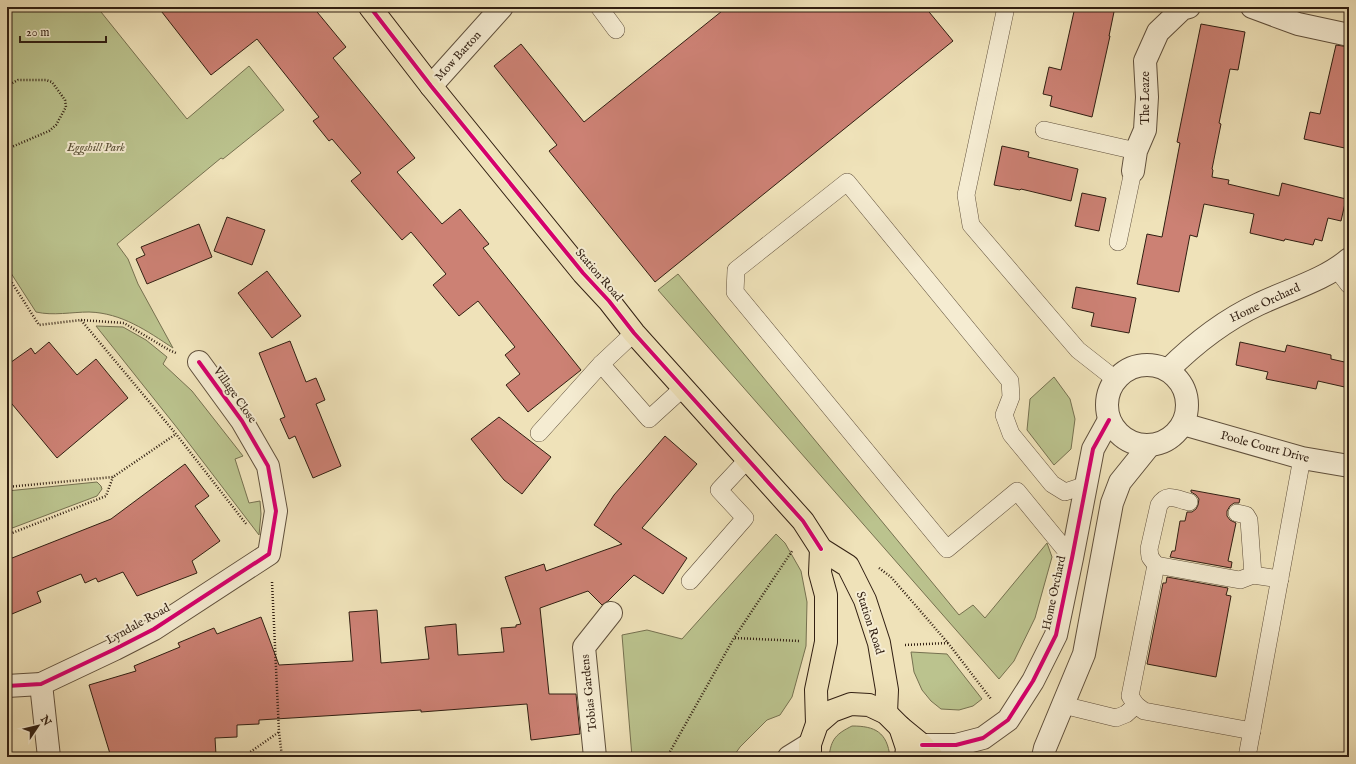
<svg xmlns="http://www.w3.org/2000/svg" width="1356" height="764" font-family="'IM FELL English',serif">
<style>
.green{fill:#bbc38e;stroke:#767150}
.building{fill:#cc8174;stroke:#311f12}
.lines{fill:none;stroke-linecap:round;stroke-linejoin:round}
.service-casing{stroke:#60503c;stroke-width:18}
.minor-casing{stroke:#60503c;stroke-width:24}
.tertiary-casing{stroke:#60503c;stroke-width:24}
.primary-casing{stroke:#311f12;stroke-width:24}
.path{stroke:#311f12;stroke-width:2.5;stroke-dasharray:1 2;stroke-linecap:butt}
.service{stroke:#f5ecd2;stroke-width:17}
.minor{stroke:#f5ecd2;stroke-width:22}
.tertiary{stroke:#f5ecd2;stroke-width:22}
.primary{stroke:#efe2b9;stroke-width:22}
.cycleway-casing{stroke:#f5ecd2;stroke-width:6}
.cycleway{stroke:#d6006c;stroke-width:4}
.labels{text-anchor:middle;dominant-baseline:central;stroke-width:4;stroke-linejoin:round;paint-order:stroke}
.street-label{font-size:12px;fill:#311f12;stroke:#f5ecd2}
.park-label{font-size:12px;font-style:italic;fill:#5a5037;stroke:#f5ecd2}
</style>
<rect width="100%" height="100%" fill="#efe2b9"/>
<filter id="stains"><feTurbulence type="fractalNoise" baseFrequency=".005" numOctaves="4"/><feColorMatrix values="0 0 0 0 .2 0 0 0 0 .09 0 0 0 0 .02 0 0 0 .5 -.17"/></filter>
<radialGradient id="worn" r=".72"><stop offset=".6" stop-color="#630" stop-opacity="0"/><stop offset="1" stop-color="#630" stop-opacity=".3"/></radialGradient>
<!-- green -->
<g class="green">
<path d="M7,7H97L187,119L249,66L284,110L223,159L221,158L117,244L128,259L138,284L173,348C147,331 122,313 89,312C72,312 53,316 36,312L7,267Z"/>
<path d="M678,274L959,615L973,605L985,618L1047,543L1052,557L1035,618L1014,661L999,679L658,290Z"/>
<path d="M96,326L123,327L146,340L167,357L163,364L192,391L243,456L235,459L249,503L260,501L261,514L259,535L178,429Z"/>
<path d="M1054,377L1070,399L1075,419L1071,449L1054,465L1027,430L1030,399Z"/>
<path d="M97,482L101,486L102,489L97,496L7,530V491Z"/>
<path d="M776,534L785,543L801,571L807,602L806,646L792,697L780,715L767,720L740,747L733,757H632L622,635L647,630L682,639Z"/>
<path d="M911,652L947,654L982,699L973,706L959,710L941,709L931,701L922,690L914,672Z"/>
<path d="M852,726C875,726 887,732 890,757H829C831,739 836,734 852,726Z"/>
</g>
<!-- building -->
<g class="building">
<path d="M158,7H313L346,47L333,58L415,158L397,172L442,224L460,209L489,244L483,248L581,370L528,412L506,385L520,374L505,355L515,347L478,301L459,316L433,285L446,274L411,232L402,240L351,181L361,173L332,139L329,141L313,121L319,117L257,39L211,75Z"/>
<path d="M727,7H925L953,41L655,282L549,151L557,145L494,66L521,44L584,122Z"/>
<path d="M1075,7H1115L1109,36H1110L1092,117L1050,106L1052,96L1043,94L1049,67L1061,70Z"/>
<path d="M1201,24L1245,32L1238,70L1230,69L1219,123L1221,124L1212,169L1213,170L1212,177L1229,180L1228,184L1279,196L1282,183L1346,199L1341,221L1328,218L1322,241L1315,239L1313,245L1285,239L1284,241L1250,233L1254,214L1204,204L1197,237L1190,235L1179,292L1137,284L1147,234L1162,237L1180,143L1177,142Z"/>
<path d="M1336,45L1349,47V149L1304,139L1310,112L1320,114Z"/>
<path d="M1002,146L1029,152L1028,157L1078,169L1071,201L1021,189L1020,190L994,185Z"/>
<path d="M1082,193L1106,198L1099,231L1075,226Z"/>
<path d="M227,217L265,230L252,265L214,251Z"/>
<path d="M199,224L212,257L147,284L136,259L145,255L141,247Z"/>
<path d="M267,271L301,316L272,338L238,293Z"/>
<path d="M1076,287L1136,298L1129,333L1091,326L1094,313L1072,308Z"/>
<path d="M290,341L306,382L316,378L321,390L325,400L316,404L341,466L313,478L295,436L289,439L280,419L285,417L259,353Z"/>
<path d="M49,342L77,375L96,359L128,398L57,458L7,398V365L31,348L35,354Z"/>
<path d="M1240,342L1285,352L1287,345L1331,355V359L1349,363V388L1318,381L1316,389L1266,379L1268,372L1236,365Z"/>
<path d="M499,417L551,457L522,494L504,480L471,439Z"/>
<path d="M665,436L697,464L642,528L687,558L663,594L634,575L608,601L602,605L588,591L540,608L549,694H576L580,734L531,740L527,704L421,712V710L259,720V724L237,725V737L215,738L216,755L189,757H111L89,685L136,671L134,666L180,647L178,643L214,628L217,634L261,617L279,665L353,661L349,612L377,610L381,663L429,659L425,627L456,624L458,655L504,652L501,628L516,627V625L521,624L505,577L544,564L546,571L622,544L594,525L614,495Z"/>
<path d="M185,464L209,496L195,506L220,541L192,561L197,573L137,596L123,572L98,582L96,578L85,583L81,574L37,592L41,602L7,616V560L111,519Z"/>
<path d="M1191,490L1240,499L1239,503H1234L1230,506L1227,511V516L1230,520L1236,523L1228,561L1232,562L1231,568L1170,557L1172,551H1175L1180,521H1185L1187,512H1192L1196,509L1198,505L1199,499L1196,495L1191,492Z"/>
<path d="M1167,577L1228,588L1226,595L1231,596L1216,677L1147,664L1163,583H1166Z"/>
</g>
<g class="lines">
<defs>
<g id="service">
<path d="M599,7L616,30"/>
<path d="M1006,7L966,195L971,225L1078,350L1115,379"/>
<path d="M1044,130L1136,151"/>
<path d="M1118,242L1133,171"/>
<path d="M1336,268L1349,285"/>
<path d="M634,333L601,364L649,419L683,388"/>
<path d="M539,433L601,364"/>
<path d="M1237,513L1246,515L1249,520L1253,575"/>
<path d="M1072,558L1017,491L947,549L735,292L736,270L847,182L1010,381L1011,397L1004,415L1011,434L1052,484L1065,492L1086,485"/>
<path d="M1156,565L1150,557L1149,549L1159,505C1167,492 1176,499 1189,502"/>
<path d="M690,581L745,518L719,490L748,459"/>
<path d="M1063,705L1116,718L1126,714L1136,705"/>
<path d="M1252,731L1144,711L1136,705L1130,696L1156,565L1240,580L1253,575L1280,579"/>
<path d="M1247,757L1302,458"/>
</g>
<g id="minor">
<path d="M1252,7L1298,24L1349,35"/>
<path d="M431,86L502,7"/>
<path d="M1133,171L1136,151L1145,130L1147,97L1145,61L1158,32L1182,9L1189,7"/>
<circle cx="1147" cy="405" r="40"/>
<path d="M1168,370C1195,343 1225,320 1259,304C1288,290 1325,280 1349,259"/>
<path d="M1183,424L1302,458L1349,466"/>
<path d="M41,684L49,757"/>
<path d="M7,686L41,684L115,649L154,629L269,554L276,511L268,466L242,421L199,362"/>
<path d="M922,745H956L983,738L1008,720L1033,681L1056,635L1072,558L1093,449L1109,420"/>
<path d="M595,757L584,647L611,613"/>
<path d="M1043,757L1045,748L1084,654L1112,503L1120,482L1149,446"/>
</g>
<path id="tertiary" d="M789,757L810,744"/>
<g id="primary">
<path d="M370,7L431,86L583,273L609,301L634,333L803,521L821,549L848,566L865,600L879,643L887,690L886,713"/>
<path d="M817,724L816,690L826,642V595L820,573L821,549"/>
<path d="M900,727L907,748L906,757"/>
<path d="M810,757V744L817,724L832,711L851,704L869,705L886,713L900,727L922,745L932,757"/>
</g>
</defs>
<!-- service casing -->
<use href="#service" class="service-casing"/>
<!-- minor casing -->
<use href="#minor" class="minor-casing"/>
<!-- tertiary casing -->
<use href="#tertiary" class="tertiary-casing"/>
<!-- primary casing -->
<use href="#primary" class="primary-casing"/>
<!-- path -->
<g class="path">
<path d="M7,86L18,80H46L52,82L65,100L66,107L56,125L49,131L7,149"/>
<path d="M7,275L39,325L81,320L176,434L247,525"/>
<path d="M81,320L124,323L169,350L176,353"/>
<path d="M7,487L113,477L176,434"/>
<path d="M7,535L106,496L113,477"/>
<path d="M879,568L891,577L948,643L991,699"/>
<path d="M272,582L279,732L282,757"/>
<path d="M735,638L800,641"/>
<path d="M905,645L948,643"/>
<path d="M243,757L279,732"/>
<path d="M667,757L734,638L792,551"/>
</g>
<!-- service -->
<use href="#service" class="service"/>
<!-- minor -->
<use href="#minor" class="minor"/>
<!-- tertiary -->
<use href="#tertiary" class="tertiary"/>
<!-- primary -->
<use href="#primary" class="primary"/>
<defs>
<g id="cycleway">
<path d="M370,7L431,86L583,273L609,301L634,333L803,521L821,549"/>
<path d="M7,686L41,684L115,649L154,629L269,554L276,511L268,466L242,421L199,362"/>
<path d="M922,745H956L983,738L1008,720L1033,681L1056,635L1072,558L1093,449L1109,420"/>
</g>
</defs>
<!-- cycleway casing -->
<use href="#cycleway" class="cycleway-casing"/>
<!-- cycleway -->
<use href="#cycleway" class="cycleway"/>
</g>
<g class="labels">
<!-- street labels -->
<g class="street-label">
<text transform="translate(458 56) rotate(-48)">Mow Barton</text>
<text transform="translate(1145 98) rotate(-90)">The Leaze</text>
<text transform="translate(599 275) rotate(49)">Station Road</text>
<text transform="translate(1265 303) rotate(-25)">Home Orchard</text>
<text transform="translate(235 395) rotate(55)">Village Close</text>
<text transform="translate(1265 447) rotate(15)">Poole Court Drive</text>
<text transform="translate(1054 593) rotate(-78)">Home Orchard</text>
<text transform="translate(870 623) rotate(72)">Station Road</text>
<text transform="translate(138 624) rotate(-29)">Lyndale Road</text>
<text transform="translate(589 693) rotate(-96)">Tobias Gardens</text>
</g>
<!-- park labels -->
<g class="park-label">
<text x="96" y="147">Eggshill Park</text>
</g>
</g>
<!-- margin -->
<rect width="1356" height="764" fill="none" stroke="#efe2b9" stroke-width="24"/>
<rect x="8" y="8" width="1340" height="748" fill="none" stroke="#311f12" stroke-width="2"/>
<rect x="12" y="12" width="1332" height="740" fill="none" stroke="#311f12"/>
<!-- north arrow -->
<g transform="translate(38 726) rotate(55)" stroke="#f5ecd2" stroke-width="3" paint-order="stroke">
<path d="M0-3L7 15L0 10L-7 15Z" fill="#311f12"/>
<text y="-6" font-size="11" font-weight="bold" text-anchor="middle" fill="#311f12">N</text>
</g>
<!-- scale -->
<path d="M20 36v6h86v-6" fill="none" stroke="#311f12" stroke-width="2"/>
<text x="26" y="36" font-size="12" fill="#311f12" stroke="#f5ecd2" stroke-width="3" paint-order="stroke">20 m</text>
<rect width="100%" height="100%" filter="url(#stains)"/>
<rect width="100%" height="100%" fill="url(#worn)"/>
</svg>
